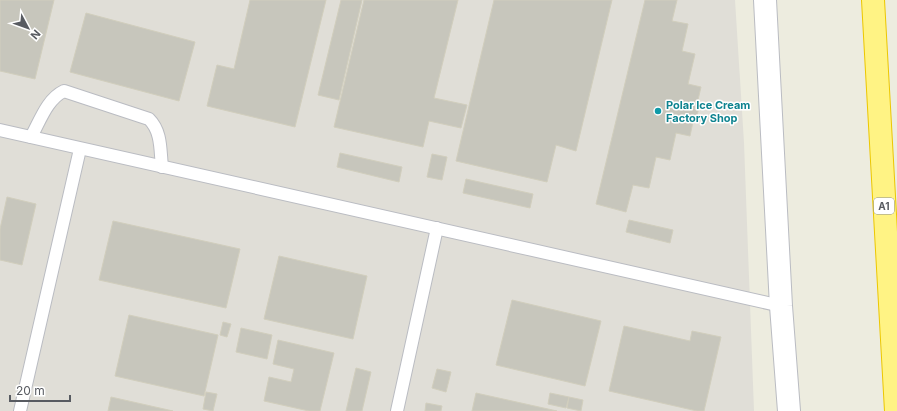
<svg xmlns="http://www.w3.org/2000/svg" width="897" height="411" font-family="Inter,sans-serif">
<style>
.industrial{fill:#e0ded7}
.building{fill:#c7c6bc;stroke:#d1cebd}
.lines{fill:none;stroke-linecap:round;stroke-linejoin:round}
.lane-casing{stroke:#babcc2;stroke-width:14}
.street-casing{stroke:#babcc2;stroke-width:24}
.highway-casing{stroke:#ecc700;stroke-width:24}
.lane{stroke:#fff;stroke-width:12}
.street{stroke:#fff;stroke-width:22}
.highway{stroke:#fff384;stroke-width:22}
.culture-dot{fill:#0f9aa8;stroke:#fff;stroke-width:1.5}
.labels{text-anchor:middle;dominant-baseline:central;stroke-width:3;stroke-linejoin:round;paint-order:stroke}
.shield{fill:#fff;stroke:#8a8c90;stroke-width:1}
.shield-label{font-size:10px;font-weight:bold;fill:#585b61}
.culture-label{font-size:11px;font-weight:bold;fill:#0d838f;stroke:#fff;text-anchor:start}
</style>
<rect width="100%" height="100%" fill="#edecdf"/>
<!-- industrial -->
<path class="industrial" d="M0,0H735L744,143L754,411H0Z"/>
<!-- building -->
<g class="building">
<path d="M0,0H54L35,79L0,71Z"/>
<path d="M250,0H326L295,127L207,106L217,65L234,69Z"/>
<path d="M341,0H362L339,100L318,95Z"/>
<path d="M364,0H458L434,98L467,105L461,128L429,121L423,147L334,127Z"/>
<path d="M494,0H612L576,151L556,145L547,182L456,161Z"/>
<path d="M645,0H677L672,21L688,24L682,51L695,54L688,84L701,87L697,104L700,105L696,118L694,117L690,136L676,133L670,160L656,157L649,188L633,185L626,212L596,204Z"/>
<path d="M86,13L195,42L179,101L70,72Z"/>
<path d="M340,153L402,167L399,182L337,167Z"/>
<path d="M432,154L447,157L442,180L427,177Z"/>
<path d="M466,179L533,194L530,208L463,193Z"/>
<path d="M7,197L36,204L22,265L0,260V229Z"/>
<path d="M629,220L673,230L670,243L626,232Z"/>
<path d="M113,221L240,249L226,308L99,280Z"/>
<path d="M279,256L367,276L353,339L264,319Z"/>
<path d="M512,300L601,321L585,386L496,365Z"/>
<path d="M129,315L218,335L204,396L115,376Z"/>
<path d="M223,322L231,324L227,337L220,335Z"/>
<path d="M624,326L690,341L692,331L721,337L704,411H697L609,391Z"/>
<path d="M241,328L272,335L267,359L236,352Z"/>
<path d="M278,340L334,353L320,411H309L264,401L269,377L291,382L294,369L273,364Z"/>
<path d="M356,368L371,372L362,411H346Z"/>
<path d="M437,369L451,372L446,392L432,388Z"/>
<path d="M206,392L217,394L213,411L203,409Z"/>
<path d="M476,393L557,411H472Z"/>
<path d="M550,393L569,397L566,408L548,404Z"/>
<path d="M111,397L173,411H108Z"/>
<path d="M569,397L583,400L581,411L567,408Z"/>
<path d="M426,403L442,406L441,411H425Z"/>
</g>
<g class="lines">
<defs>
<g id="lane">
<path d="M0,130L781,306"/>
<path d="M31,137C40,121 47,99 64,91L149,119C162,132 160,150 162,167"/>
<path d="M20,411L80,149"/>
<path d="M397,411L437,228"/>
</g>
<path id="street" d="M765,0L781,306L789,411"/>
<path id="highway" d="M873,0L896,411"/>
</defs>
<!-- lane casing -->
<use href="#lane" class="lane-casing"/>
<!-- street casing -->
<use href="#street" class="street-casing"/>
<!-- highway casing -->
<use href="#highway" class="highway-casing"/>
<!-- lane -->
<use href="#lane" class="lane"/>
<!-- street -->
<use href="#street" class="street"/>
<!-- highway -->
<use href="#highway" class="highway"/>
</g>
<!-- markers -->
<circle class="culture-dot" cx="658" cy="111" r="4"/>
<g class="labels">
<!-- shield labels -->
<rect class="shield" x="874" y="198" width="20" height="16" rx="3"/>
<g class="shield-label">
<text x="884" y="206">A1</text>
</g>
<!-- culture labels -->
<g class="culture-label">
<text x="666" y="105">Polar Ice Cream<tspan x="666" dy="13">Factory Shop</tspan></text>
</g>
</g>
<!-- north arrow -->
<g transform="translate(28 28) rotate(131)" stroke="#ffffff" stroke-width="3" paint-order="stroke">
<path d="M0-3L7 15L0 10L-7 15Z" fill="#585b61"/>
<text y="-6" font-size="11" font-weight="bold" text-anchor="middle" fill="#585b61">N</text>
</g>
<!-- scale -->
<path d="M10 395v6h60v-6" fill="none" stroke="#585b61" stroke-width="2"/>
<text x="16" y="395" font-size="12" fill="#585b61" stroke="#ffffff" stroke-width="3" paint-order="stroke">20 m</text>
</svg>
